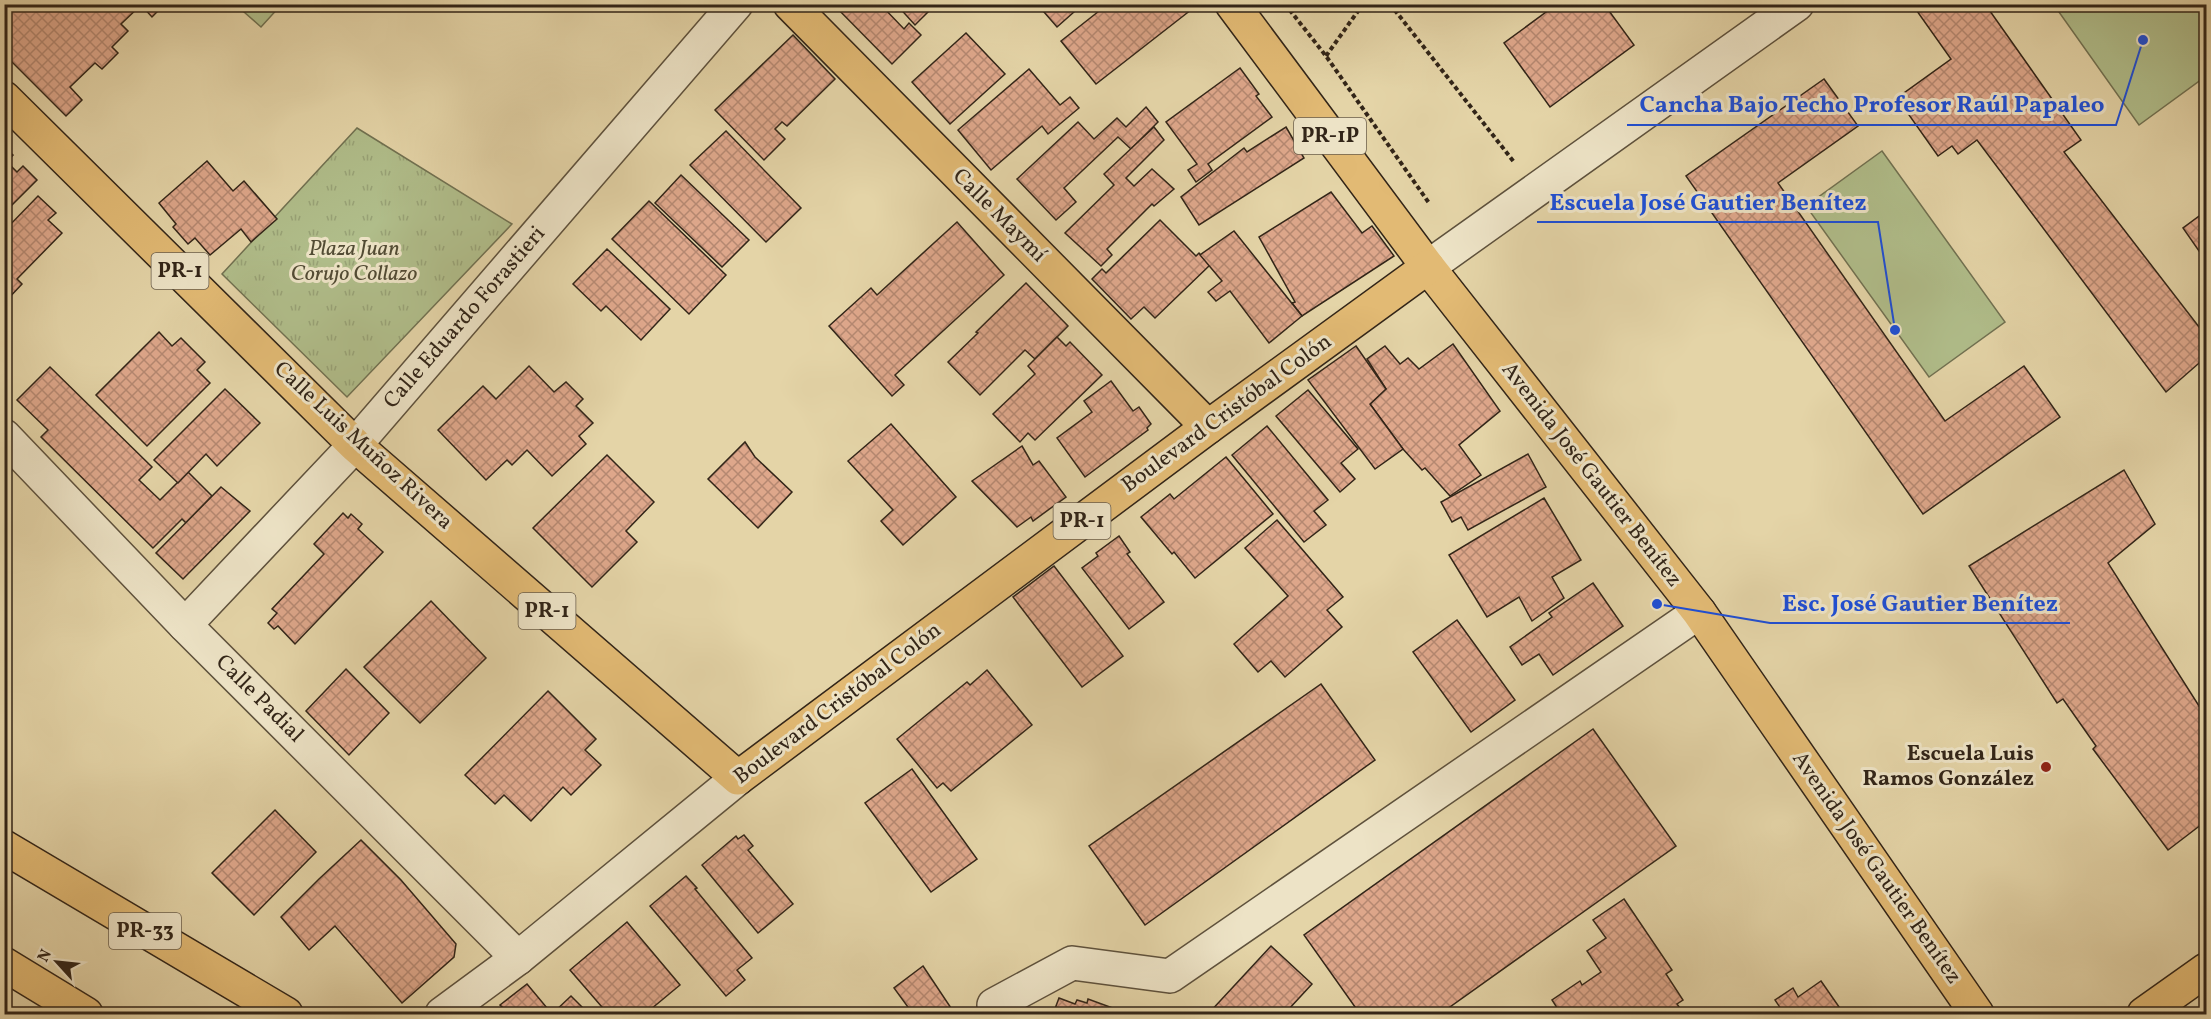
<svg xmlns="http://www.w3.org/2000/svg" width="2211" height="1019" font-family="Vollkorn,serif">
<style>
.park{fill:url(#park-tufts);stroke:#717151;stroke-width:1.5}
.pitch{fill:#b0bd8a;stroke:#717151;stroke-width:1.5}
.building{fill:url(#building-cross-hatch);stroke:#322518;stroke-width:1.5}
.lines{fill:none;stroke-linecap:round;stroke-linejoin:round}
.minor-casing{stroke:#5e513c;stroke-width:36}
.major-casing{stroke:#322518;stroke-width:36}
.path{stroke:#322518;stroke-width:4;stroke-dasharray:4.5 3;stroke-linecap:butt}
.minor{stroke:#ede3c6;stroke-width:33}
.major{stroke:#e2ba74;stroke-width:33}
.poi-dot{fill:#8f2418;stroke:#ede3c6;stroke-width:2}
.labels{text-anchor:middle;dominant-baseline:central;stroke-width:6;stroke-linejoin:round;paint-order:stroke}
.shield{fill:#ede3c6;stroke:#6a5e4c;stroke-width:1.5}
.shield-label{font-size:21px;font-weight:bold;fill:#322518}
.street-label{font-size:22px;fill:#322518;stroke:#ede3c6}
.park-label{font-size:22px;font-style:italic;fill:#524b34;stroke:#ede3c6}
.poi-label{font-size:22px;font-weight:bold;fill:#322518;stroke:#ede3c6;text-anchor:end}
.leader{fill:none;stroke:#1d4ed8;stroke-width:2}
.callout-dot{fill:#1d4ed8;stroke:#ede3c6;stroke-width:2}
.callout-label{font-size:24px;text-anchor:middle;font-weight:bold;fill:#1d4ed8;stroke:#ede3c6;stroke-width:6;stroke-linejoin:round;paint-order:stroke}
</style>
<defs>
<pattern id="park-tufts" width="24" height="20" patternUnits="userSpaceOnUse" patternTransform="scale(1.5)"><rect width="24" height="20" fill="#b0bd8a"/><path d="M3 7l-1-3M5 7V3M7 7l1-3M15 17l-1-3M17 17v-4M19 17l1-3" fill="none" stroke="#98a276"/></pattern>
<pattern id="building-cross-hatch" width="8" height="8" patternUnits="userSpaceOnUse" patternTransform="scale(1.5)"><rect width="8" height="8" fill="#dea78b"/><path d="M0 0l8 8M0 8l8-8" fill="none" stroke="#b58871"/></pattern>
</defs>
<rect width="100%" height="100%" fill="#e4d4a7"/>
<filter id="stains"><feTurbulence type="fractalNoise" baseFrequency=".00333" numOctaves="4"/><feColorMatrix values="0 0 0 0 .2 0 0 0 0 .09 0 0 0 0 .02 0 0 0 .5 -.17"/></filter>
<radialGradient id="worn" r=".72"><stop offset=".6" stop-color="#630" stop-opacity="0"/><stop offset="1" stop-color="#630" stop-opacity=".3"/></radialGradient>
<!-- park -->
<path class="park" d="M357,128L512,224L347,397L222,274Z"/>
<!-- pitch -->
<g class="pitch">
<path d="M236,5H281L261,27Z"/>
<path d="M2054,5H2206V76L2139,125Z"/>
<path d="M1882,151L2005,322L1929,377L1806,206Z"/>
</g>
<!-- building -->
<g class="building">
<path d="M4,4H160L162,7L152,17L141,5L121,24L128,31L112,47L118,53L102,69L95,63L70,87L82,100L66,116L4,54Z"/>
<path d="M833,4H880L904,29L909,23L921,35L892,64Z"/>
<path d="M896,4H936L915,25Z"/>
<path d="M1037,4H1083L1057,27Z"/>
<path d="M1108,4H1194L1196,6L1096,84L1061,41Z"/>
<path d="M1557,4H1569L1572,8L1577,4H1604L1634,45L1550,107L1504,43Z"/>
<path d="M1912,4H1985L2081,140L2064,152L2206,336V357L2166,392L1977,140L1958,154L1952,146L1938,156L1897,98L1951,59Z"/>
<path d="M966,33L1005,74L950,124L912,82Z"/>
<path d="M793,35L835,79L787,126L782,122L775,129L785,139L764,160L715,110Z"/>
<path d="M1240,68L1259,94L1256,96L1272,117L1208,164L1212,170L1196,182L1188,170L1197,164L1166,122Z"/>
<path d="M1029,69L1060,105L1070,97L1079,108L1048,134L1042,126L991,170L958,130Z"/>
<path d="M1824,79L1858,126L1778,183L1945,421L2024,366L2060,417L1923,514L1686,176Z"/>
<path d="M1146,107L1158,122L1131,149L1118,137L1064,188L1076,202L1056,220L1017,179L1078,122L1094,139L1117,118L1126,127Z"/>
<path d="M1154,127L1164,140L1126,178L1134,186L1152,169L1174,189L1154,206L1152,204L1107,249L1112,255L1101,266L1065,233L1114,185L1104,174Z"/>
<path d="M1286,127L1304,158L1199,225L1181,197L1244,148L1247,152Z"/>
<path d="M726,131L801,208L766,242L690,165Z"/>
<path d="M4,147L13,155L7,162L17,172L23,166L37,180L4,213Z"/>
<path d="M207,161L233,191L244,181L277,219L251,242L241,229L210,255L195,238L188,244L173,227L176,224L159,203Z"/>
<path d="M681,175L749,240L722,267L655,203Z"/>
<path d="M1331,192L1362,233L1372,226L1394,256L1302,316L1292,303L1295,302L1259,237Z"/>
<path d="M38,196L56,213L48,220L62,233L17,279L22,284L4,303V231Z"/>
<path d="M649,201L726,275L689,314L612,239Z"/>
<path d="M2206,211V261L2183,228Z"/>
<path d="M1160,220L1196,256L1199,253L1210,265L1155,318L1144,307L1131,319L1092,279L1102,269L1106,273Z"/>
<path d="M957,222L1004,275L895,375L904,385L892,396L829,326L871,288L877,295Z"/>
<path d="M1234,231L1302,316L1269,343L1230,291L1216,301L1208,292L1222,281L1200,255Z"/>
<path d="M607,249L670,309L641,340L606,306L601,311L573,284Z"/>
<path d="M1026,283L1068,326L1035,359L1025,350L980,395L948,362L978,333L976,332Z"/>
<path d="M159,332L172,346L181,338L205,362L197,370L210,383L147,446L96,395Z"/>
<path d="M1057,337L1066,346L1070,342L1102,375L1035,440L1028,433L1020,442L993,414L1035,374L1028,366Z"/>
<path d="M1453,344L1500,411L1459,445L1481,475L1450,496L1425,468L1422,470L1403,449L1370,404L1386,389L1367,359L1385,346L1400,364L1408,358L1419,369Z"/>
<path d="M1356,346L1386,389L1370,404L1403,449L1375,469L1308,380Z"/>
<path d="M529,366L554,392L566,382L583,399L576,406L593,423L579,436L586,444L552,476L527,450L512,465L507,460L486,480L438,430L483,386L496,399Z"/>
<path d="M50,367L152,467L139,480L160,500L188,472L212,496L186,523L182,519L153,548L41,437L48,430L17,400Z"/>
<path d="M1111,381L1133,411L1139,407L1151,424L1147,428L1148,430L1085,477L1057,438L1092,412L1084,401Z"/>
<path d="M225,389L260,423L217,466L206,454L178,483L154,460Z"/>
<path d="M1308,390L1358,449L1341,463L1355,479L1340,492L1276,416Z"/>
<path d="M891,424L956,497L903,545L881,521L893,510L848,461Z"/>
<path d="M1267,426L1328,500L1314,511L1326,525L1304,542L1232,455Z"/>
<path d="M745,442L755,457L792,492L758,528L708,479Z"/>
<path d="M1022,446L1033,465L1039,461L1066,497L1033,521L1031,517L1017,527L972,481Z"/>
<path d="M1528,454L1546,487L1468,530L1461,517L1452,522L1441,502Z"/>
<path d="M607,455L654,502L626,531L637,542L592,587L533,528Z"/>
<path d="M1226,457L1273,514L1195,578L1174,552L1172,554L1141,517L1170,494L1174,499Z"/>
<path d="M2124,470L2155,524L2108,563L2199,706L2206,702V821L2168,850L2093,749L2096,746L2063,699L2057,703L1969,566Z"/>
<path d="M221,487L250,511L183,579L156,553Z"/>
<path d="M1544,498L1581,560L1552,577L1564,598L1532,621L1519,597L1487,617L1449,555Z"/>
<path d="M343,513L348,518L351,514L362,524L358,529L383,552L295,644L278,626L274,629L268,623L277,613L272,609L324,554L314,544Z"/>
<path d="M1277,520L1343,597L1327,610L1342,627L1285,677L1271,661L1258,672L1234,644L1288,596L1245,548Z"/>
<path d="M1119,536L1130,552L1127,554L1164,602L1129,629L1082,568L1098,556L1096,553Z"/>
<path d="M1054,566L1123,656L1082,687L1013,597Z"/>
<path d="M1593,583L1623,626L1553,675L1539,654L1522,665L1510,647L1552,617L1549,613Z"/>
<path d="M431,601L486,658L420,723L364,667Z"/>
<path d="M1457,620L1515,700L1471,732L1413,652Z"/>
<path d="M346,669L389,713L349,755L306,711Z"/>
<path d="M987,670L1032,725L951,791L943,783L937,788L897,739L967,682L970,685Z"/>
<path d="M1321,684L1375,760L1145,925L1089,846Z"/>
<path d="M548,691L596,739L585,750L601,765L571,795L563,787L531,821L504,795L495,804L465,775Z"/>
<path d="M1593,729L1676,846L1440,1014H1360L1304,935Z"/>
<path d="M912,769L977,859L931,892L865,803Z"/>
<path d="M275,810L316,852L254,915L212,873Z"/>
<path d="M744,835L753,846L748,850L793,904L758,933L702,865L736,836L738,839Z"/>
<path d="M361,840L401,880L456,944L454,957L402,1003L335,926L309,950L281,917L319,879Z"/>
<path d="M686,876L697,888L695,889L752,958L737,970L745,980L726,996L650,906Z"/>
<path d="M1624,899L1672,970L1666,974L1683,1000L1677,1004L1684,1014H1561L1552,1000L1580,981L1582,985L1601,972L1587,951L1606,938L1593,920Z"/>
<path d="M627,922L680,985L645,1014H608L570,970Z"/>
<path d="M1271,946L1312,984L1288,1010L1292,1014H1208Z"/>
<path d="M923,966L955,1014H913L894,988Z"/>
<path d="M1821,981L1844,1014H1773L1781,1009L1775,1000L1793,988L1798,997Z"/>
<path d="M527,984L552,1014L571,996L589,1014H509L500,1005Z"/>
<path d="M1059,998L1075,1004L1077,1000L1087,1003L1088,999L1129,1014H1053Z"/>
</g>
<g class="lines">
<defs>
<g id="minor">
<path d="M1428,267L1797,4"/>
<path d="M4,436L185,625L518,958"/>
<path d="M185,625L355,445L736,4"/>
<path d="M994,1005L1072,963L1170,976L1699,612"/>
<path d="M442,1014L518,958L738,778"/>
</g>
<g id="major">
<path d="M790,4L1208,427"/>
<path d="M1232,4L1428,267L1699,612L1977,1014"/>
<path d="M4,98L355,445L738,778L1208,427L1428,267"/>
<path d="M4,847L286,1014"/>
<path d="M4,964L86,1014"/>
<path d="M2144,1014L2206,970"/>
</g>
</defs>
<!-- minor casing -->
<use href="#minor" class="minor-casing"/>
<!-- major casing -->
<use href="#major" class="major-casing"/>
<!-- path -->
<g class="path">
<path d="M1285,4L1326,56L1429,203"/>
<path d="M1390,4L1514,162"/>
<path d="M1326,56L1363,4"/>
</g>
<!-- minor -->
<use href="#minor" class="minor"/>
<!-- major -->
<use href="#major" class="major"/>
</g>
<!-- markers -->
<circle class="poi-dot" cx="2046" cy="767" r="6"/>
<g class="labels">
<!-- shield labels -->
<g class="shield">
<rect x="1294" y="118" width="72" height="36" rx="4.5"/>
<rect x="151.5" y="253" width="57" height="36" rx="4.5"/>
<rect x="1053.5" y="503" width="57" height="36" rx="4.5"/>
<rect x="518.5" y="593" width="57" height="36" rx="4.5"/>
<rect x="109" y="913" width="72" height="36" rx="4.5"/>
</g>
<g class="shield-label">
<text x="1330" y="136">PR-1P</text>
<text x="180" y="271">PR-1</text>
<text x="1082" y="521">PR-1</text>
<text x="547" y="611">PR-1</text>
<text x="145" y="931">PR-33</text>
</g>
<!-- street labels -->
<g class="street-label">
<text transform="translate(999 216) rotate(45)">Calle Maymí</text>
<text transform="translate(465 318) rotate(-49)">Calle Eduardo Forastieri</text>
<text transform="translate(1227 414) rotate(-36)">Boulevard Cristóbal Colón</text>
<text transform="translate(363 446) rotate(43)">Calle Luis Muñoz Rivera</text>
<text transform="translate(1591 475) rotate(52)">Avenida José Gautier Benítez</text>
<text transform="translate(259 699) rotate(45)">Calle Padial</text>
<text transform="translate(838 704) rotate(-37)">Boulevard Cristóbal Colón</text>
<text transform="translate(1876 868) rotate(55)">Avenida José Gautier Benítez</text>
</g>
<!-- park labels -->
<g class="park-label">
<text x="354" y="249">Plaza Juan<tspan x="354" dy="25">Corujo Collazo</tspan></text>
</g>
<!-- poi labels -->
<g class="poi-label">
<text x="2034" y="754">Escuela Luis<tspan x="2034" dy="25">Ramos González</tspan></text>
</g>
</g>
<!-- callouts -->
<path class="leader" d="M2143 40L2116 125H1627M1895 330L1878 222H1537M1657 604L1770 623H2070"/>
<g class="callout-dot">
<circle cx="2143" cy="40" r="6"/>
<circle cx="1895" cy="330" r="6"/>
<circle cx="1657" cy="604" r="6"/>
</g>
<g class="callout-label">
<text x="1872" y="112">Cancha Bajo Techo Profesor Raúl Papaleo</text>
<text x="1708" y="210">Escuela José Gautier Benítez</text>
<text x="1920" y="611">Esc. José Gautier Benítez</text>
</g>
<!-- margin -->
<rect width="2211" height="1019" fill="none" stroke="#e4d4a7" stroke-width="24"/>
<rect x="6" y="6" width="2199" height="1007" fill="none" stroke="#322518" stroke-width="3"/>
<rect x="12" y="12" width="2187" height="995" fill="none" stroke="#322518" stroke-width="1.5"/>
<!-- north arrow -->
<g transform="translate(57 962) rotate(297)" stroke="#ede3c6" stroke-width="4.5" paint-order="stroke">
<path d="M0-4.5L10 22L0 15L-10 22Z" fill="#322518"/>
<text y="-9" font-size="16" font-weight="bold" text-anchor="middle" fill="#322518">N</text>
</g>
<rect width="100%" height="100%" filter="url(#stains)"/>
<rect width="100%" height="100%" fill="url(#worn)"/>
</svg>
